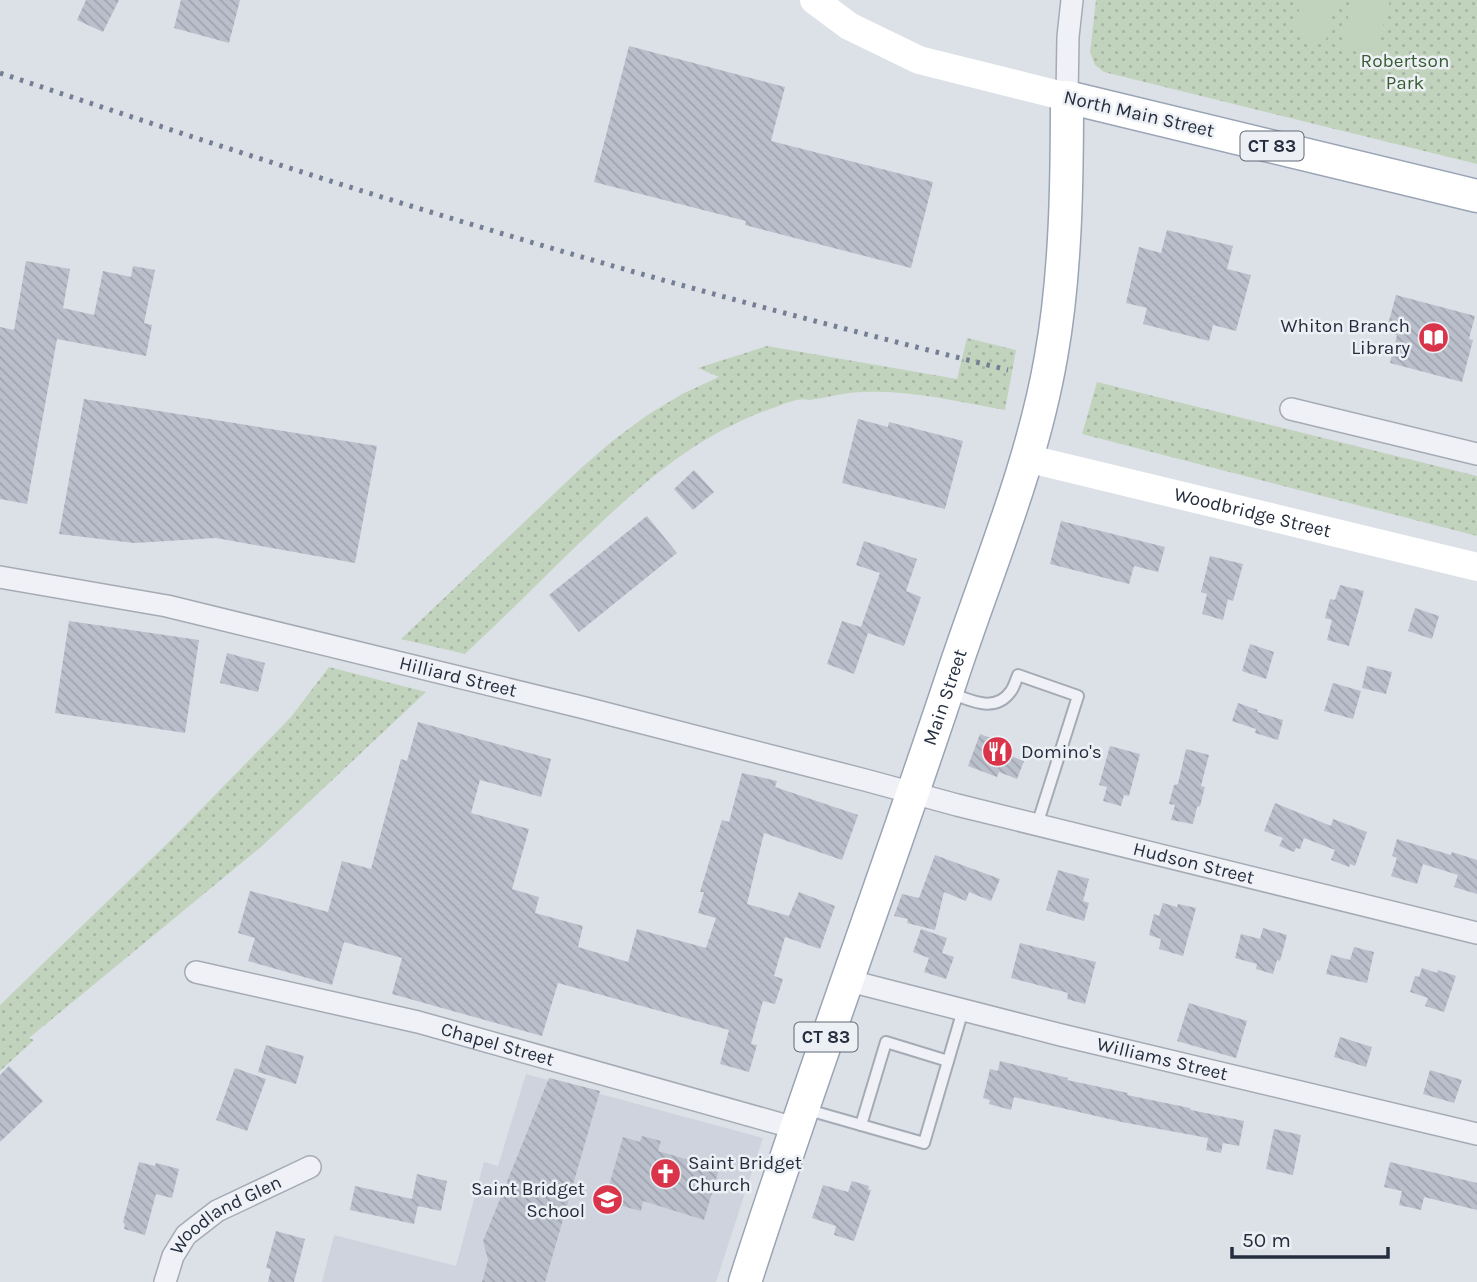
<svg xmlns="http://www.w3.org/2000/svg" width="1477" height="1282" font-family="Karla,sans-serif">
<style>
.built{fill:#ced3dd}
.park{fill:url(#park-dots)}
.pitch{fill:#c2d3bd}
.building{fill:url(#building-back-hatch)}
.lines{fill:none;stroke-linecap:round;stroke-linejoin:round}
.lane-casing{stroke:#a5abb5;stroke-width:14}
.street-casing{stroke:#a5abb5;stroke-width:24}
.primary-casing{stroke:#9aa4b5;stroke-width:35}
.lane{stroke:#eff1f6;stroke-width:10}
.street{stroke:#eff1f6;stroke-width:21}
.secondary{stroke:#fff;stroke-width:28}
.primary{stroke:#fff;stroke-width:32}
.rail{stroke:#747f93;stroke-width:5;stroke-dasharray:3.5 7;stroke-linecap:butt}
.labels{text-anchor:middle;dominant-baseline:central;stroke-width:5;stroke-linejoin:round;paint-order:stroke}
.shield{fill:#ecf0f5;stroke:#616876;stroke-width:2}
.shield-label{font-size:18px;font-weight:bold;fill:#252e3f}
.park-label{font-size:19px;fill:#385c31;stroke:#ecf0f5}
.street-label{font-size:19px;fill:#252e3f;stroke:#ecf0f5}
.poi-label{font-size:19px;fill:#252e3f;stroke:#ecf0f5;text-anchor:end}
</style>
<defs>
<pattern id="park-dots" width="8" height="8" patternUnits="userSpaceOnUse" patternTransform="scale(1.75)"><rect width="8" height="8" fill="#c2d3bd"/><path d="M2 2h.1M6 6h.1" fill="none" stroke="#a7b5a4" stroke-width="1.8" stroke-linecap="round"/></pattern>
<pattern id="building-back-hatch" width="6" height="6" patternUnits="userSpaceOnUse" patternTransform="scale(1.75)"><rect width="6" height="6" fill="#b9bfcb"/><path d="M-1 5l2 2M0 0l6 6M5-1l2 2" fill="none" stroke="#9fa4af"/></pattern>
</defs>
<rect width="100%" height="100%" fill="#dce1e8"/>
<!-- built -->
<path class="built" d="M526,1074L763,1138L716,1282H322L334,1235L456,1266L484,1162L498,1166Z"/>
<!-- park -->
<g class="park">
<path d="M1096,0H1477V164L1104,72L1095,65L1090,52Z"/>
<path d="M967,338L1016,350L1005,410C959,402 911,390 864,392C845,392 827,398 809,400C798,397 785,404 773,408C689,437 632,493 569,553C535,587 500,621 465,654L401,639L579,470L611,442L646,416L682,394L719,377L698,368L767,346L957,379Z"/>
<path d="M1097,382L1477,476V536L1082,434Z"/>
<path d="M329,667L426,692L261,847L29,1038L34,1040L0,1071V1005L173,838L291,717Z"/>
</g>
<!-- pitch -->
<g class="pitch">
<path d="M1302,0H1337L1325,43L1292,35Z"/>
<path d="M1353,0H1390L1375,57L1340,47Z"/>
</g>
<!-- building -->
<g class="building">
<path d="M86,0H119L103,32L77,20Z"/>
<path d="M181,0H240L229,43L174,28Z"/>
<path d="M629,46L785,87L771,141L933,182L911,268L745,225L746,221L594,182Z"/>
<path d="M1167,230L1233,246L1227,269L1251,275L1236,331L1213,325L1209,341L1143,324L1147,308L1126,303L1139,247L1161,253Z"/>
<path d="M26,261L70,269L63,308L94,315L103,271L131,277L133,266L155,270L144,323L152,325L146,356L57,339L27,504L0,499V327L14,330Z"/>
<path d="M1396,295L1475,316L1469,339L1473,340L1462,382L1390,363L1397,335L1386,332Z"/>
<path d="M84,399L377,446L355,563L216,538L134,543L59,534Z"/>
<path d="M858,419L888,427L889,422L963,441L945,509L842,483Z"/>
<path d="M694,470L714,492L693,510L674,489Z"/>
<path d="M647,516L677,553L579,632L549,595Z"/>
<path d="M1061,521L1165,547L1158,572L1134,566L1129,584L1050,564Z"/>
<path d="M864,541L917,559L906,591L921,597L904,646L868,633L854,674L827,664L842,621L861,627L880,573L856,565Z"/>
<path d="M1210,556L1243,564L1233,601L1228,599L1223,620L1202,614L1207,594L1201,592Z"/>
<path d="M1340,585L1364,591L1349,646L1327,640L1332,620L1325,618L1330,599L1335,600Z"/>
<path d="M1415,608L1439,616L1432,639L1408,631Z"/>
<path d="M69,621L199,640L185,733L55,713Z"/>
<path d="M1250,644L1274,652L1266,679L1242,671Z"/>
<path d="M227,653L265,663L258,692L220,683Z"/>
<path d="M1367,666L1392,672L1386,694L1362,688Z"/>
<path d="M1333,683L1361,691L1353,719L1324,711Z"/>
<path d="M1238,703L1258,710L1257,712L1283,720L1278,740L1255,733L1256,729L1232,721Z"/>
<path d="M418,722L551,759L541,797L480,780L471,813L529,829L512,889L539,897L535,913L583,926L578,947L628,962L637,929L706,948L716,918L698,913L704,892H700L722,820L729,822L742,773L777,781L775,787L858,815L842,860L764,833L747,904L789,916L799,892L835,906L820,949L785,937L774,976L783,979L775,1004L763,1001L751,1044L757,1045L749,1072L720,1064L729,1030L558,983L542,1036L392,994L402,958L344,942L332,985L248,961L255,938L238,933L250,891L328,912L342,861L371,869L401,759L407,761Z"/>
<path d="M980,734L1010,745L1006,754L1024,761L1017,779L999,772L997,777L968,766Z"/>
<path d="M1110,746L1140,754L1129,796L1124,795L1121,806L1103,801L1107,787L1099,785Z"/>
<path d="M1186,749L1209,755L1201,786L1205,787L1200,806L1197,807L1193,824L1171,820L1175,805L1169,804L1174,785L1178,784Z"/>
<path d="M1275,803L1331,826L1333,819L1367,832L1355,866L1350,864L1349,867L1331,860L1335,850L1304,838L1300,849L1296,848L1294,852L1279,846L1283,838L1264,831Z"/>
<path d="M1397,839L1451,855L1452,852L1477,860V894L1454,887L1458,875L1423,864L1417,884L1391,876L1397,858L1392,856Z"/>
<path d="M935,855L1000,879L991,901L969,892L966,901L944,892L935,930L907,923L908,919L894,916L902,894L919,898Z"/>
<path d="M1058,870L1089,879L1083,901L1089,903L1084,921L1046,910Z"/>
<path d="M1163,903L1177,907L1178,904L1196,908L1183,956L1159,949L1161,939L1149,935L1154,914L1159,916Z"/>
<path d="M1263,928L1287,935L1280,961L1277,960L1273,974L1256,969L1257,964L1235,958L1241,934L1260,939Z"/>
<path d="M921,929L947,938L942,953L954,957L946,979L924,972L929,958L913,952Z"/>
<path d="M1020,943L1096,962L1085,1004L1067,999L1068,993L1011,978Z"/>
<path d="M1354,947L1374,952L1367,983L1326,974L1331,955L1350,960Z"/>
<path d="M1422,968L1437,973L1438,970L1456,976L1444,1012L1425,1006L1428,998L1410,992L1415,976L1419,977Z"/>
<path d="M1189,1003L1247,1021L1236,1058L1177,1041Z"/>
<path d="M1340,1037L1372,1047L1366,1067L1334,1057Z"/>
<path d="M266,1045L304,1056L296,1084L258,1072Z"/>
<path d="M1000,1061L1068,1078L1067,1080L1128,1093L1127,1095L1190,1108L1191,1110L1244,1121L1239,1146L1223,1143L1221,1153L1206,1150L1208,1138L1122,1122L1014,1097L1011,1110L989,1104L990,1100L983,1098L990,1069L998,1071Z"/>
<path d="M9,1066L43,1101L0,1142V1075Z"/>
<path d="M235,1068L266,1079L247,1131L216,1120Z"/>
<path d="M1430,1070L1462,1080L1454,1103L1423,1094Z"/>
<path d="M549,1078L600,1091L545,1282H482L488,1260L483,1241Z"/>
<path d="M1274,1129L1301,1135L1293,1175L1266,1169Z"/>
<path d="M642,1136L661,1141L658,1151L719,1169L704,1220L643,1201L641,1211L622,1206V1208L604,1203L623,1137L640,1142Z"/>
<path d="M139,1162L155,1166L156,1163L179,1169L172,1198L156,1194L145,1235L124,1229L125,1225L123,1222Z"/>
<path d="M1390,1162L1477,1183V1210L1424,1197L1421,1210L1399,1205L1402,1191L1384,1187Z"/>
<path d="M417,1174L447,1181L441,1211L418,1206L414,1224L350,1210L355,1186L412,1199Z"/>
<path d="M852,1181L869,1186L868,1190H871L854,1241L834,1235L836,1226L812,1218L823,1185L848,1192Z"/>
<path d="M276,1231L305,1239L294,1282H268L271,1269L266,1268Z"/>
</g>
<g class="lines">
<defs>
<g id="lane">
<path d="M950,693C970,700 995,714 1011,691C1014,687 1016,680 1018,675L1078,696L1037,825"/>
<path d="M805,1109L924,1143L963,1010"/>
<path d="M861,1125L886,1042L948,1061"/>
</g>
<g id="street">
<path d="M1067,97L1068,37L1072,0"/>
<path d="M1291,409L1477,454"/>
<path id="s1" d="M0,577L167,606L581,707L865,780L957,805L1477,933"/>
<path id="s2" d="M196,972L418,1022L795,1128"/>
<path id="s3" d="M846,980L1061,1035L1477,1134"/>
<path id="s4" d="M165,1282L173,1256L186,1235L217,1211L310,1167"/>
</g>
<g id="primary">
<path id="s6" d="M745,1282C810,1079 885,879 952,677C987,571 1032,467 1051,357C1066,274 1067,181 1067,97L1477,196"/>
</g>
</defs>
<!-- lane casing -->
<use href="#lane" class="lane-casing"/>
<!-- street casing -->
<use href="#street" class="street-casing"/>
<!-- primary casing -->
<use href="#primary" class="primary-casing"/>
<!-- lane -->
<use href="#lane" class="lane"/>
<!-- street -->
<use href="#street" class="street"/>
<!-- secondary -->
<g class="secondary">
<path d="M814,0L849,26L919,60L1067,97"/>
<path id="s5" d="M1026,458L1477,567"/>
</g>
<!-- primary -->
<use href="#primary" class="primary"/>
<!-- rail -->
<path class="rail" d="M0,73C214,145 428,214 645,275C766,309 887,340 1008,370"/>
</g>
<!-- icons -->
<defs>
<symbol id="library-disc" viewBox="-11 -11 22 22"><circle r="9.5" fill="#da344a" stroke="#ecf0f5"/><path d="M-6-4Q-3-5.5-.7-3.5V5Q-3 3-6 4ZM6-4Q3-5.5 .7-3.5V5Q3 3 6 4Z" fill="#fff"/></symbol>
<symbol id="restaurant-disc" viewBox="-11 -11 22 22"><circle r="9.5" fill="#da344a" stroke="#ecf0f5"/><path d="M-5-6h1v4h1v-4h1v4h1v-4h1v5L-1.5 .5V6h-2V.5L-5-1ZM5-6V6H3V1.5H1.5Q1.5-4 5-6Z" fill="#fff"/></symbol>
<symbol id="church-disc" viewBox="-11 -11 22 22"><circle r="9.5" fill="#da344a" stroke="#ecf0f5"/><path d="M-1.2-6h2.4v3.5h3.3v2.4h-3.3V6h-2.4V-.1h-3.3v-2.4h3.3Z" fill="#fff"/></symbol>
<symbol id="school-disc" viewBox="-11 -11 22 22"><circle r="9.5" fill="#da344a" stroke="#ecf0f5"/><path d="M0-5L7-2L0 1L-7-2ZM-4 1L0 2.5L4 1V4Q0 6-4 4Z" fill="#fff"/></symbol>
</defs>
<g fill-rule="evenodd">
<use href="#library-disc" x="1416" y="320" width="35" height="35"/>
<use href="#restaurant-disc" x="980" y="734" width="35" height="35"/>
<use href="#church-disc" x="648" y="1156" width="35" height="35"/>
<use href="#school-disc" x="590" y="1182" width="35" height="35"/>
</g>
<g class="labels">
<!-- shield labels -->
<g class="shield">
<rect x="1240.5" y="131.5" width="63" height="29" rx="5"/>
<rect x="794.5" y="1022.5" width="63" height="29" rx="5"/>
</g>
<g class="shield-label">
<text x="1272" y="146">CT 83</text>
<text x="826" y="1037">CT 83</text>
</g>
<!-- park labels -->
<g class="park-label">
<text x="1405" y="61">Robertson<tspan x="1405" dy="22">Park</tspan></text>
</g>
<!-- street labels -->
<g class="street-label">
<text transform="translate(1139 114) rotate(13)">North Main Street</text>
<text stroke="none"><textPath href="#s5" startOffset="233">Woodbridge Street</textPath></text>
<text stroke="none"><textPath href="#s1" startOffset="469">Hilliard Street</textPath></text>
<text stroke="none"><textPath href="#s6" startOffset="618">Main Street</textPath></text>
<text stroke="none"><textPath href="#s1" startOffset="1228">Hudson Street</textPath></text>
<text stroke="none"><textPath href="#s2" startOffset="310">Chapel Street</textPath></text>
<text stroke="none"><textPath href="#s3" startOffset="326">Williams Street</textPath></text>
<text stroke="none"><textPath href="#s4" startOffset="96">Woodland Glen</textPath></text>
</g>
<!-- poi labels -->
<g class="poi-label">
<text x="1410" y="326">Whiton Branch<tspan x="1410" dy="22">Library</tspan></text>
<text x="1021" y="752" text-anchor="start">Domino's</text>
<text x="688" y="1163" text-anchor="start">Saint Bridget<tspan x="688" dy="22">Church</tspan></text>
<text x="585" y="1189">Saint Bridget<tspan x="585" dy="22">School</tspan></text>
</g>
</g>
<!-- scale -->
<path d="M1232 1247v10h156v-10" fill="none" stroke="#252e3f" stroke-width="3.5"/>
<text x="1242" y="1247" font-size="21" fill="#252e3f" stroke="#ecf0f5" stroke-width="5" paint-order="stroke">50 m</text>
</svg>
